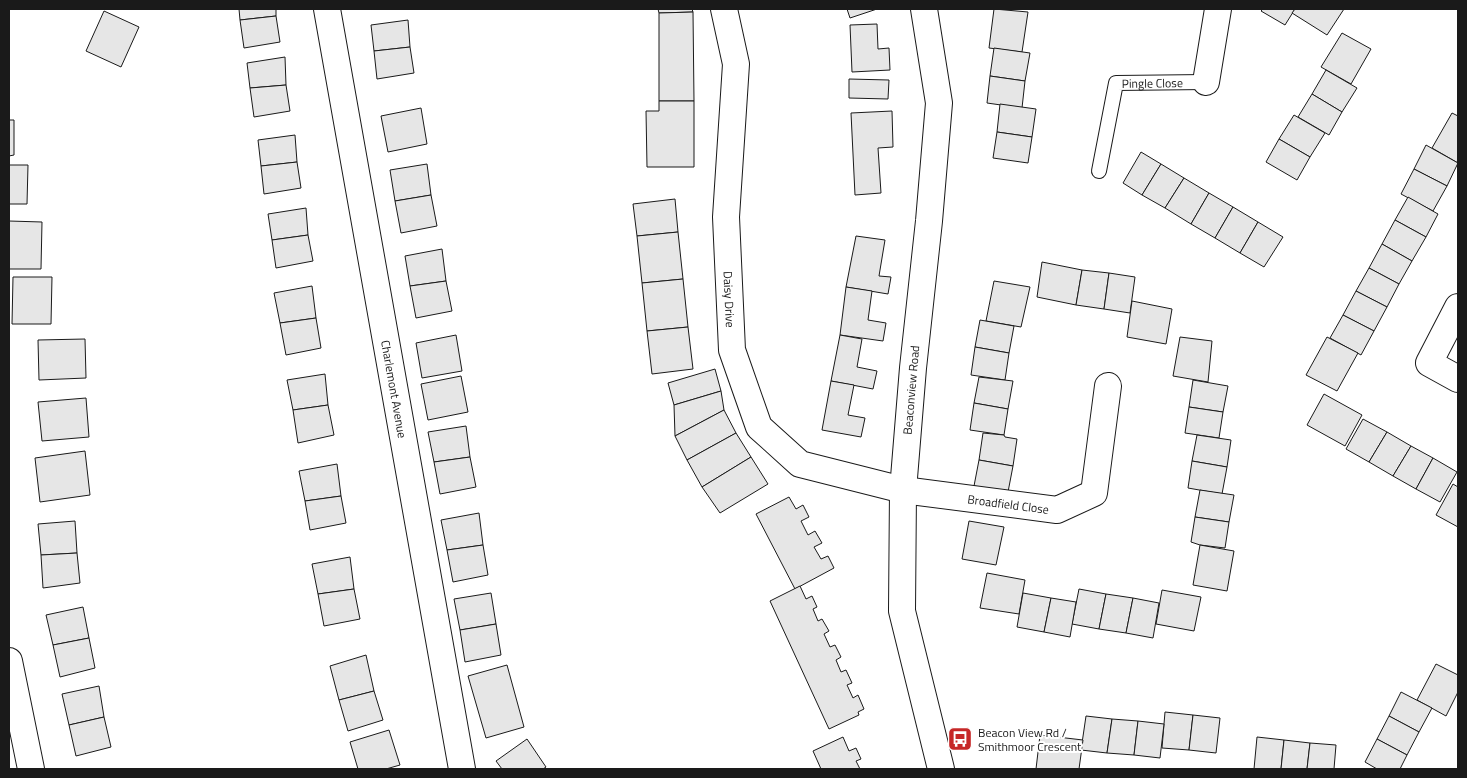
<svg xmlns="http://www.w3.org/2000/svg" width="1467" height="778" font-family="'Titillium Web',sans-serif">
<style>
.building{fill:#e6e6e6;stroke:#1a1a1a}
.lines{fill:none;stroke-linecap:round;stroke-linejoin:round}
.service-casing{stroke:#1a1a1a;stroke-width:16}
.minor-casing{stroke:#1a1a1a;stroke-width:28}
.service{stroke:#fff;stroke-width:14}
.minor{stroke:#fff;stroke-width:26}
.labels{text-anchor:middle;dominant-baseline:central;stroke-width:4;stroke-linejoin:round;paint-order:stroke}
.street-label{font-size:12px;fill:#1a1a1a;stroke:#fff}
.poi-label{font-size:12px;fill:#1a1a1a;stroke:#fff;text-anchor:start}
</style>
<rect width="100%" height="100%" fill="#fff"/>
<!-- building -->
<g class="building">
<path d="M239,9H276V16L240,20Z"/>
<path d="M658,9H692L693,12L659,13Z"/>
<path d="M847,9H877L850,18Z"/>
<path d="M994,9L1028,12L1022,52L989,48Z"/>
<path d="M1263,9H1295L1285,25L1261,11Z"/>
<path d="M1295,9H1344L1327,35L1292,13Z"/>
<path d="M104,11L139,27L121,67L86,51Z"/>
<path d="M693,12L694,101H659V13Z"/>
<path d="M276,16L280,42L244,48L240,20Z"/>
<path d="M408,20L410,47L374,51L371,25Z"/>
<path d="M877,24L878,49L889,48L890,70L852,72L850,25Z"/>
<path d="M1342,33L1371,49L1351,84L1321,67Z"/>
<path d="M410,47L414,73L377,79L374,51Z"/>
<path d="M994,48L1030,53L1025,81L990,76Z"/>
<path d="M285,57L286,85L250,88L247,63Z"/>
<path d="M1326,70L1357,88L1342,112L1312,94Z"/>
<path d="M990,76L1025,81L1022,108L987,103Z"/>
<path d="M849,79L889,80L888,99L849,98Z"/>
<path d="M286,85L290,111L254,117L250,88Z"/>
<path d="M1312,94L1342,112L1329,135L1298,117Z"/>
<path d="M659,101H694V167H647L646,111H659Z"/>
<path d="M1000,104L1036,109L1032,137L997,132Z"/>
<path d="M421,108L427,144L388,152L381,116Z"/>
<path d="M892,111L893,147L878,148L881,193L855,195L851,113Z"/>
<path d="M1452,113L1458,116V163L1432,148Z"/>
<path d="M1294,115L1325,133L1310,157L1279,139Z"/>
<path d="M9,120H14V155L9,156Z"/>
<path d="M997,132L1032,137L1028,163L993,158Z"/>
<path d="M295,135L297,162L261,166L258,140Z"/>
<path d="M1279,139L1310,157L1297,180L1266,162Z"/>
<path d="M1426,145L1458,163L1447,186L1414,169Z"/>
<path d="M1141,152L1161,164L1142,195L1123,183Z"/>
<path d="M297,162L301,188L264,194L261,166Z"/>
<path d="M427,164L431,195L395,201L390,170Z"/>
<path d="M1161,164L1184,178L1165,208L1142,195Z"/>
<path d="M9,165H28L27,204H9Z"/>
<path d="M1414,169L1447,186L1433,211L1401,194Z"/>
<path d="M1184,178L1209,193L1191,224L1165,208Z"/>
<path d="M1209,193L1233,207L1215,238L1191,224Z"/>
<path d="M431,195L437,226L401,233L395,201Z"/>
<path d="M1408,197L1438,214L1426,237L1395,220Z"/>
<path d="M675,199L678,232L637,236L633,204Z"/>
<path d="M1233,207L1258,222L1240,253L1215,238Z"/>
<path d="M306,208L308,235L272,240L268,214Z"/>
<path d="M1395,220L1426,237L1412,261L1382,244Z"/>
<path d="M9,221L42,222L41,269H9Z"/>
<path d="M1258,222L1283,237L1264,267L1240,253Z"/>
<path d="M678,232L683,279L642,283L637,236Z"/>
<path d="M308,235L313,261L276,268L272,240Z"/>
<path d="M856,236L885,240L879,276L891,277L888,294L846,287Z"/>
<path d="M1382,244L1412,261L1399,284L1369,268Z"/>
<path d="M442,249L446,281L410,286L405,256Z"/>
<path d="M1042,262L1082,270L1076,305L1037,297Z"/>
<path d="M1369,268L1399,284L1387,307L1356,291Z"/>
<path d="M1082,270L1109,273L1104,309L1076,305Z"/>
<path d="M1109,273L1135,277L1130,313L1104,309Z"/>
<path d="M13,277H52L51,324H12Z"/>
<path d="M683,279L688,327L647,331L642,283Z"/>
<path d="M446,281L452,311L416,318L410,286Z"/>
<path d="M994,281L1030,287L1021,327L986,321Z"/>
<path d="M312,286L316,318L280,323L274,293Z"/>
<path d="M846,287L872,291L868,320L886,323L883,341L840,335Z"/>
<path d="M1356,291L1387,307L1374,331L1343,315Z"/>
<path d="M1132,301L1172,309L1166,344L1127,337Z"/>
<path d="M1343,315L1374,331L1361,355L1330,338Z"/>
<path d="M316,318L321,348L286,355L280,323Z"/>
<path d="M980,320L1014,326L1009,353L975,347Z"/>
<path d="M688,327L693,369L652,374L647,331Z"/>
<path d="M456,335L462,371L422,378L416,343Z"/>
<path d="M840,335L862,339L857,367L877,371L873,389L831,381Z"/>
<path d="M1180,337L1212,341L1208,382L1173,376Z"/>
<path d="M1327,337L1358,353L1337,391L1306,375Z"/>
<path d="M85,339L86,378L39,380L38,340Z"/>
<path d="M975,347L1009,353L1005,380L971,375Z"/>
<path d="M715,369L721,391L674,405L668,383Z"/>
<path d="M325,374L328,405L293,410L287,380Z"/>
<path d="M461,376L468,412L428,420L421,384Z"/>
<path d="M979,377L1013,381L1008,409L974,403Z"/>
<path d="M1193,380L1228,386L1223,412L1189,407Z"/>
<path d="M831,381L854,385L848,415L865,418L861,437L822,430Z"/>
<path d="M721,391L724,410L675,436L674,405Z"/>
<path d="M1324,394L1362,415L1345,446L1307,425Z"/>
<path d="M86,398L89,437L42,441L38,402Z"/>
<path d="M974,403L1008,409L1004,435L970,430Z"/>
<path d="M328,405L334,435L298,443L293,410Z"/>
<path d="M1189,407L1223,412L1219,438L1185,433Z"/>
<path d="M724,410L736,433L687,460L675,436Z"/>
<path d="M1363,419L1387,432L1369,462L1346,449Z"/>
<path d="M466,426L470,457L434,462L428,432Z"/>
<path d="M1387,432L1411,446L1393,476L1369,462Z"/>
<path d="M736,433L751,457L702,487L687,460Z"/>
<path d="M983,433L1004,435L1005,437L1017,439L1013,466L979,460Z"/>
<path d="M1197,435L1231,440L1227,467L1192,461Z"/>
<path d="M1411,446L1433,458L1416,489L1393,476Z"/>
<path d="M85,451L90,495L40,502L35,458Z"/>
<path d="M470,457L476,487L440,494L434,462Z"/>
<path d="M751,457L768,484L720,513L702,487Z"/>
<path d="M1433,458L1457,472L1440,502L1416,489Z"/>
<path d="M979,460L1013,466L1008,492L974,486Z"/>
<path d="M1192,461L1227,467L1222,494L1188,488Z"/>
<path d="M337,464L341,496L305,501L299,471Z"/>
<path d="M1453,484L1458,487V527L1436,515Z"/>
<path d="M1200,490L1234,495L1229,522L1195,517Z"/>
<path d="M341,496L346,523L310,530L305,501Z"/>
<path d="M789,497L796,509L803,505L809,517L801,521L808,535L815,531L822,543L814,547L821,559L828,556L834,568L795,589L756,514Z"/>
<path d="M479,513L483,545L447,550L441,520Z"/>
<path d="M1195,517L1229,522L1225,548L1200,545L1191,542Z"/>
<path d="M75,521L77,553L41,555L38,524Z"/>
<path d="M969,521L1004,527L996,565L962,559Z"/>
<path d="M483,545L488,575L453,582L447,550Z"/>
<path d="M1200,545L1234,551L1227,591L1193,585Z"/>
<path d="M77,553L80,583L43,588L41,555Z"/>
<path d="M350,557L354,589L318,594L312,564Z"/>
<path d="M987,573L1025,580L1019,614L980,608Z"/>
<path d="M800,586L806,599L812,596L817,607L813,609L818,621L822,619L829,631L824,634L830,647L835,645L841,657L836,660L841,672L846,670L852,683L847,685L853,698L858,695L864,709L858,712L859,715L829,729L770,601Z"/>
<path d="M354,589L360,619L324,626L318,594Z"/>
<path d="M1079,589L1106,594L1099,629L1072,624Z"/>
<path d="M1162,590L1201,597L1194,631L1156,624Z"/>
<path d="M491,593L496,624L460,630L454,599Z"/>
<path d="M1023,593L1051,598L1044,632L1017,627Z"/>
<path d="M1106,594L1133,598L1126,633L1099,629Z"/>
<path d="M1051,598L1076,602L1070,637L1044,632Z"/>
<path d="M1133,598L1159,603L1153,638L1126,633Z"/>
<path d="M83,607L89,638L53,645L46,615Z"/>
<path d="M496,624L501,655L465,662L460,630Z"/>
<path d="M89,638L95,668L60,677L53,645Z"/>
<path d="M366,655L374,691L339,700L330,666Z"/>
<path d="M1436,664L1458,675V692L1446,716L1417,700Z"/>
<path d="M507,665L524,727L486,738L468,676Z"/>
<path d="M99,686L104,717L69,725L62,694Z"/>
<path d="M374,691L383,720L348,731L339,700Z"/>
<path d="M1401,692L1432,708L1419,732L1389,716Z"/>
<path d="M1165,712L1193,715L1189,750L1162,748Z"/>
<path d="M1193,715L1220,718L1216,753L1189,750Z"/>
<path d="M1086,716L1112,719L1107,753L1081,750Z"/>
<path d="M1389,716L1419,732L1407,755L1377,739Z"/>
<path d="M104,717L111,747L76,756L69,725Z"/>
<path d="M1112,719L1138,721L1134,755L1107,753Z"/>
<path d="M1138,721L1164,724L1160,758L1134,755Z"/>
<path d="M389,730L400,765L386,769H358L350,742Z"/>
<path d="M1040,735L1083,740L1079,769H1036Z"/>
<path d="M843,737L849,751L856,748L861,759L856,761L860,769H821L813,751Z"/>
<path d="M1257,737L1284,740L1281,769H1254Z"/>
<path d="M527,739L546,767L543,769H502L496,761Z"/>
<path d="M1377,739L1407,755L1400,769H1377L1365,762Z"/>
<path d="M1284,740L1310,743L1307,769H1281Z"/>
<path d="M1310,743L1336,745L1334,769H1307Z"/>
</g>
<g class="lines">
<defs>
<g id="service">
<path id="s1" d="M1099,171L1116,83L1206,82"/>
</g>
<g id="minor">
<path id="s2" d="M327,9L462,769"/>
<path id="s3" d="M724,9L736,64L726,217L732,350L759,427L800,464L903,490L1057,510L1094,493L1108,386"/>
<path d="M924,9L939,103L929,221L913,368L903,490L902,611L941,769"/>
<path d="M1206,82L1218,9"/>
<path d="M1458,307L1429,363L1458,379"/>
<path d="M9,661L31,769"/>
</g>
</defs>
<!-- service casing -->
<use href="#service" class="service-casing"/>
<!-- minor casing -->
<use href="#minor" class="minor-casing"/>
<!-- service -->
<use href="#service" class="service"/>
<!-- minor -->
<use href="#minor" class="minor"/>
</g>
<!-- icons -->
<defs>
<symbol id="bus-square" viewBox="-11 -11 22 22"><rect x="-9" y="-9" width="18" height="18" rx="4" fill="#c62828" stroke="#fff"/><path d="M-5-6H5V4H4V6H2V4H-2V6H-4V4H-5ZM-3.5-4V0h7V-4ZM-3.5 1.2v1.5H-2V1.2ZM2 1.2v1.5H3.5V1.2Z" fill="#fff"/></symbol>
</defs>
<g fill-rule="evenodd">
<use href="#bus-square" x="946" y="725" width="28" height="28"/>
</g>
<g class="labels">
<!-- street labels -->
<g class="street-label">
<text stroke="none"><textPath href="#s1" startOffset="126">Pingle Close</textPath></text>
<text stroke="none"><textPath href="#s3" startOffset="292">Daisy Drive</textPath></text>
<text stroke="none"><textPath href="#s2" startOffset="386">Charlemont Avenue</textPath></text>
<text transform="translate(911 390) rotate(-85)">Beaconview Road</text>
<text stroke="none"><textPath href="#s3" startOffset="692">Broadfield Close</textPath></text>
</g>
<!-- poi labels -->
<g class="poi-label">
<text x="978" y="732">Beacon View Rd /<tspan x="978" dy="14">Smithmoor Crescent</tspan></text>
</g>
</g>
<!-- border -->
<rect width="1467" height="778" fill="none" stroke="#1a1a1a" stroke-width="20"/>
</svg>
